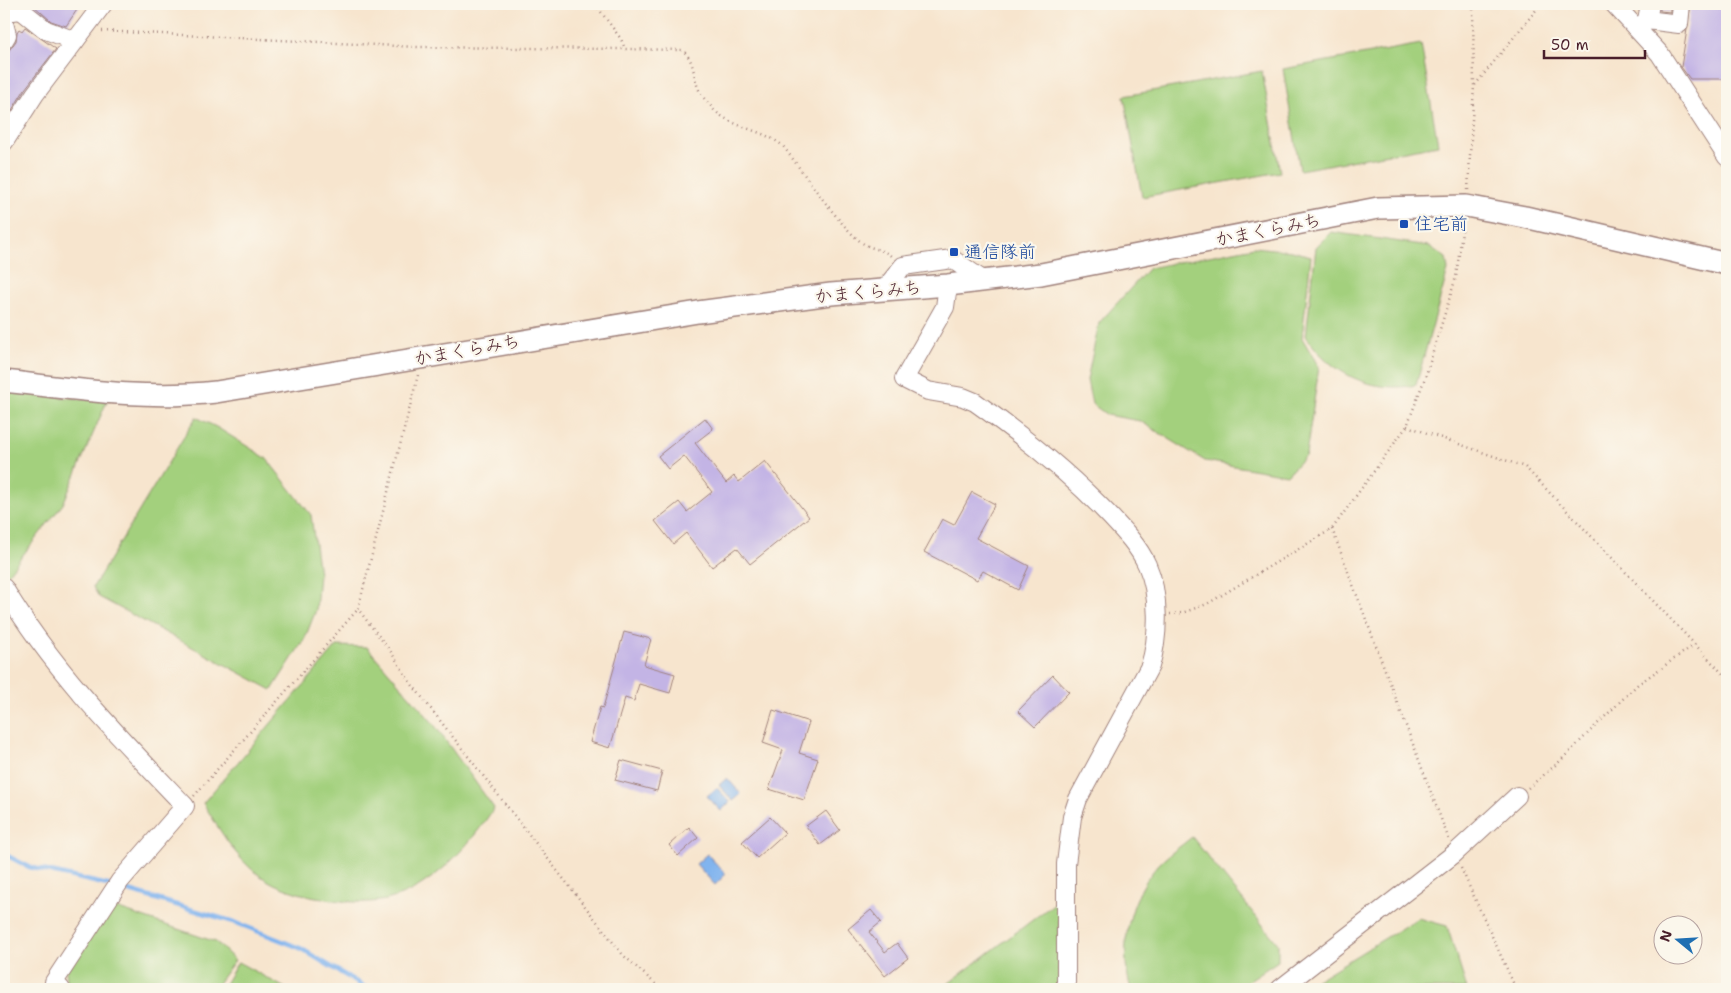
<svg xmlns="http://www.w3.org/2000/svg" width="1731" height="993" font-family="'Shantell Sans','Klee One',sans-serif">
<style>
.green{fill:#a3d07d;stroke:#767854}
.water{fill:#81b4ee;stroke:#666a8c}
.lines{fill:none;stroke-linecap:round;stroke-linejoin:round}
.stream{stroke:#81b4ee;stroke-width:4.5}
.building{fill:#c3b4e5}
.minor-casing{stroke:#a0827c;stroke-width:20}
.major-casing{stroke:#a0827c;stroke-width:24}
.path{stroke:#a0827c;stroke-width:2.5;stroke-dasharray:1 4;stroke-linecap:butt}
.minor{stroke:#fff;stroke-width:18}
.major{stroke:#fff;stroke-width:21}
.transit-dot{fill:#1a4fb4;stroke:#fbf7ec;stroke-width:2}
.labels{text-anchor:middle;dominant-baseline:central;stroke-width:4.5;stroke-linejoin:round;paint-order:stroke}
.transit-label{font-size:18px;fill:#164399;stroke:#fbf7ec;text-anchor:start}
.street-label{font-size:18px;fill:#4a1f2b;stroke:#fbf7ec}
</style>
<rect width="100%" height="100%" fill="#fbf7ec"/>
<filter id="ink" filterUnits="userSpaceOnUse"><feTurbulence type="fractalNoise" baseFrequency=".02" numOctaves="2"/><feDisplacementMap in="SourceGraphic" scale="10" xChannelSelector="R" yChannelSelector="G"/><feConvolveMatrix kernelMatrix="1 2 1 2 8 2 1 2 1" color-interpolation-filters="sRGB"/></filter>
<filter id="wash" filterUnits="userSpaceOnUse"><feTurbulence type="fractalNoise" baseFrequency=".0096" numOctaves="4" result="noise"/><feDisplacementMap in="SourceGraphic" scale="20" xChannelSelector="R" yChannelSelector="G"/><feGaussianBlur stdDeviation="1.12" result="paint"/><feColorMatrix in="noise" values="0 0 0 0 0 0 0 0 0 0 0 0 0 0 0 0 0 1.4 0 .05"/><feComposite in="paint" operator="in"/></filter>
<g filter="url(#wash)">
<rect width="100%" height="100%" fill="#f7e5ce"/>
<!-- green -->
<g class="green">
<path d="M1421,44L1438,145L1300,170L1283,69Z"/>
<path d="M1262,71L1280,172L1142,197L1124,96Z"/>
<path d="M1331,232L1429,246L1446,258L1448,270L1416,385C1372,394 1330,373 1306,336L1316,247Z"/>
<path d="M1254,247L1292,251L1311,256L1302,338L1319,367L1306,455L1287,475L1205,461L1140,421L1107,415L1092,404L1087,380L1099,323L1149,268Z"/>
<path d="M4,392L107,401L63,504L4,579Z"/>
<path d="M196,417L218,428L266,458L311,515L319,574L316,610L305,638L272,690L99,597L93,587Z"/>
<path d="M337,646L367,647L433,723L494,808C470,845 432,889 386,900C366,904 342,902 322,898C301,895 277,888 259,875C234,857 219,828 203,803Z"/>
<path d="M1192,837L1278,944V961L1236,989H1131C1118,947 1129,897 1159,864C1169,854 1181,846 1192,837Z"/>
<path d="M1059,900V989H941Z"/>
<path d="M110,906L216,942L235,960L214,989H68L66,971Z"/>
<path d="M1418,918L1447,926L1467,989H1302Z"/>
<path d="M238,962L287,989H222Z"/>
</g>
<!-- water -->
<g class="water">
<path d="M727,778L741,794L733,801L719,785Z"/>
<path d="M717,788L730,802L721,811L707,796Z"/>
<path d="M707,854L726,874L715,885L696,864Z"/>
</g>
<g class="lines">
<!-- stream -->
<g class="stream">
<path d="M4,854L29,867L112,886"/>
<path d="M119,888L234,922L300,948L368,989"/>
</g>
</g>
<g id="blocks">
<!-- building -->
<g class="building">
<path d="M32,4H81L66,26L51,21Z"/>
<path d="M1660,4H1670V12L1660,11Z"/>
<path d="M1691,4H1727V79H1690L1681,67Z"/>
<path d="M25,27L56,49L25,89L4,123V94L9,88L4,84V57L16,41L17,32L19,29L22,31Z"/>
<path d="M705,418L713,429L695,443L726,483L734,476L739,482L765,461L809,517L750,564L737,548L712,567L686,533L673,544L655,521L679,502L687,512L712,492L684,456L668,469L658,456Z"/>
<path d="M972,492L995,504L976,538L1029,566L1018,590L983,571L977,580L924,552L942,519L954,525Z"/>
<path d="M624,632L651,639L644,665L675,674L670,693L639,684L634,701L625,698L610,748L590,742L600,707L603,708Z"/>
<path d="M1053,675L1069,692L1035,727L1018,711Z"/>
<path d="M773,710L809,722L799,753L818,759L804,800L769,789L783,750L763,743Z"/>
<path d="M621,760L662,771L657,791L615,780Z"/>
<path d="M826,811L840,830L820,845L806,826Z"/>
<path d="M770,817L785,833L757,858L742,842Z"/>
<path d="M689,827L698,838L678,856L669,845Z"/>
<path d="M871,910L881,922L869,932L885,952L897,943L908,958L885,976L848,929Z"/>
</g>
</g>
</g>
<g filter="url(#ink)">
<use href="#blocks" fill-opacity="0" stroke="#a0827c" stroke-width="1"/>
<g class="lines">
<defs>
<g id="minor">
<path d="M1614,4L1660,54L1727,157"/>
<path d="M21,10L46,30L75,41"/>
<path d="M4,12L21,10L22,4"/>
<path d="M1647,20L1650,4"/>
<path d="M4,23L7,35L4,40"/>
<path d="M1638,29L1647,20L1679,24L1681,4"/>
<path d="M4,142L35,94L103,4"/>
<path d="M948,285L945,307L904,379L928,391L963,397L975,402C1023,436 1068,472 1108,514C1123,530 1138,545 1147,565C1160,594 1159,637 1150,666L1078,799L1072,817L1066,864V989"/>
<path d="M884,290L903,266L952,259L984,281"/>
<path d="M4,588C52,669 120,738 185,806L120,881L54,982L61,989"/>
<path d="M1280,989L1454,854L1517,796"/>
</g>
<path id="major" d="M4,381C76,389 143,400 216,392L698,312L831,294L948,285L1041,274L1378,208L1466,206L1525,217L1727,264"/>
</defs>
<!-- minor casing -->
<use href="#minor" class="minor-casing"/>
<!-- major casing -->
<use href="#major" class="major-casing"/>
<!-- path -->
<g class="path">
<path d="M595,4L621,39L625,49L682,50C696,61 692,77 700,92C703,98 710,105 714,110C734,129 763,129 783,146C801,169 842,230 864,244C874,250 884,249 892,257"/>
<path d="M102,31L418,47L625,49"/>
<path d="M1475,85L1541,4"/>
<path d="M1468,190L1474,86L1473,4"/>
<path d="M418,375L358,609L391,652L410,682L623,955L661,989"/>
<path d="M1407,426L1525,467L1727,678"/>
<path d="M1332,529L1449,840"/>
<path d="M1170,614L1182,613L1207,604L1332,529L1407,426L1426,375L1456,277L1463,224"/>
<path d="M1528,788L1558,763L1637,685L1694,645"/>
<path d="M194,796L358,609"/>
<path d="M1461,868L1516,989"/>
</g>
<!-- minor -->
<use href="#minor" class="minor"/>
<!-- major -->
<use href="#major" class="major"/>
</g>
</g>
<!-- markers -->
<g class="transit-dot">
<rect x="1399" y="219" width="10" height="10" rx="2.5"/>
<rect x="949" y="247" width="10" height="10" rx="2.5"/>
</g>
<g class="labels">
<!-- transit labels -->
<g class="transit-label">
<text x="1414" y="224">住宅前</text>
<text x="964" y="252">通信隊前</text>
</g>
<!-- street labels -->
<g class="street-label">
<text transform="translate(1268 230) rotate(-11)">かまくらみち</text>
<text transform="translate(868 292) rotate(-5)">かまくらみち</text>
<text transform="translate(467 350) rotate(-10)">かまくらみち</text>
</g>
</g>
<!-- margin -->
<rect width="1731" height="993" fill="none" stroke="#fbf7ec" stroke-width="20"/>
<!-- north arrow -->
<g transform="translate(1678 940) rotate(288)"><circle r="24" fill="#fbf7ec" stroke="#b4a19f"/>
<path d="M0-4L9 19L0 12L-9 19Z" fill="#1f6fb2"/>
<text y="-8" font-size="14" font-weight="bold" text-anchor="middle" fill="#4a1f2b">N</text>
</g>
<!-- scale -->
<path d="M1544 50v8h101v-8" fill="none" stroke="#4a1f2b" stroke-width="2.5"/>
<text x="1551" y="50" font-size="15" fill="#4a1f2b" stroke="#fbf7ec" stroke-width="4" paint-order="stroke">50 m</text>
</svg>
